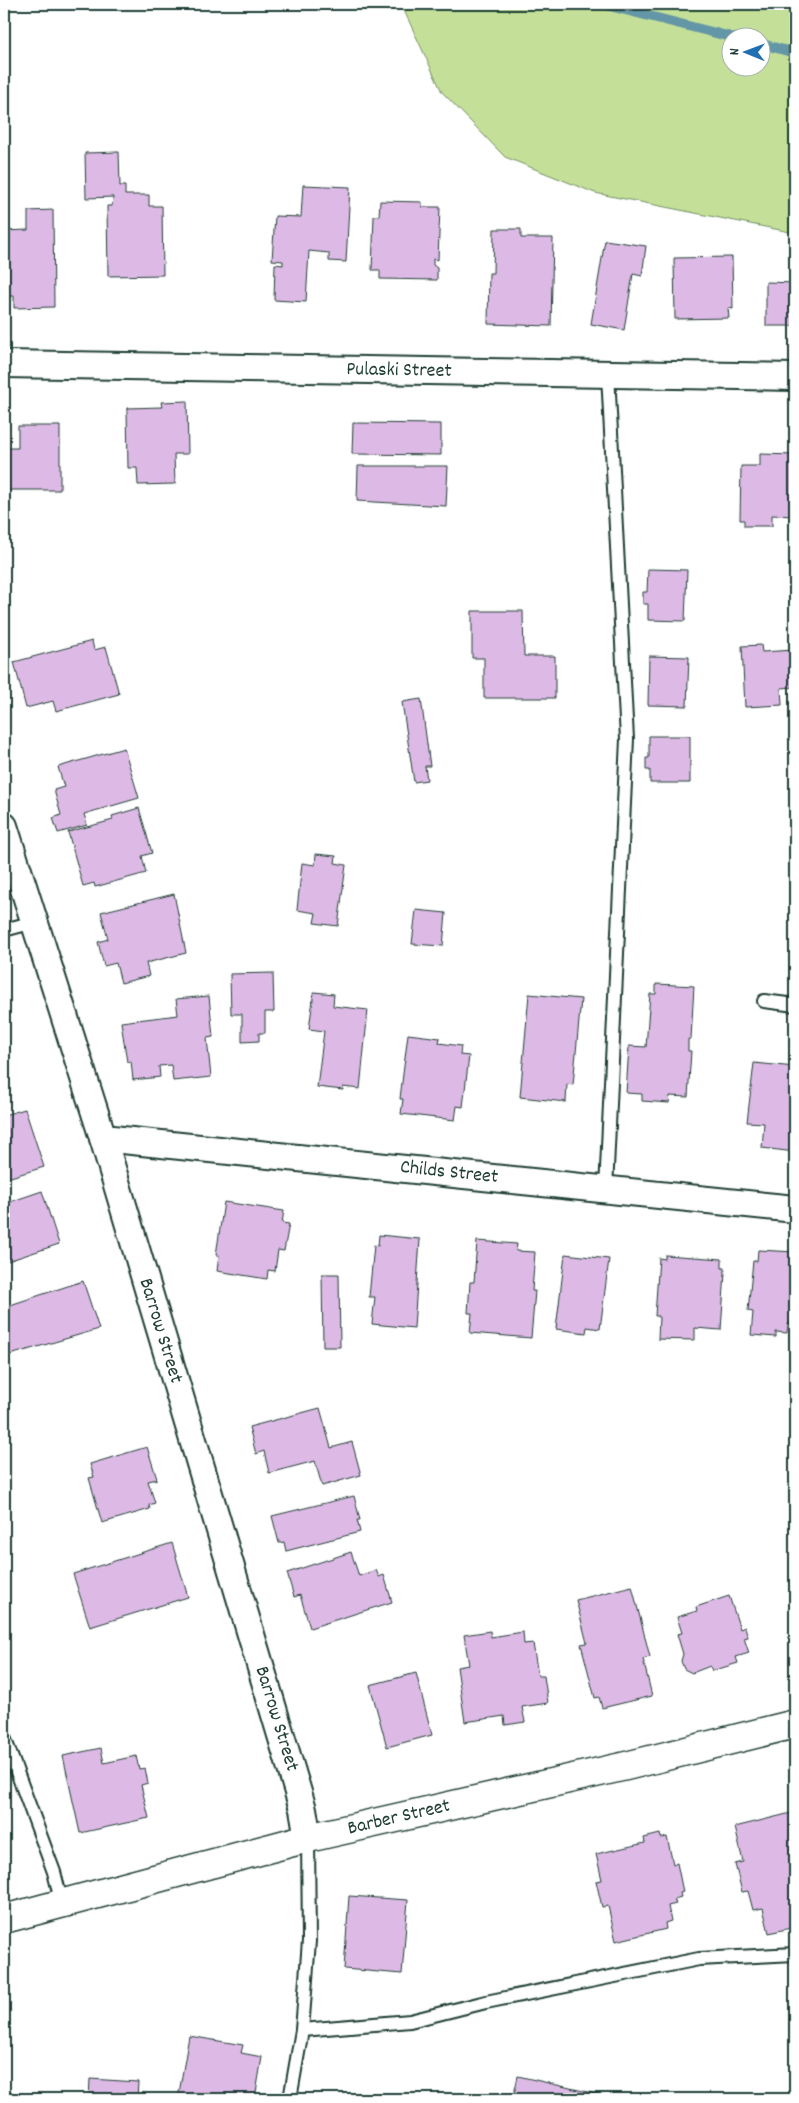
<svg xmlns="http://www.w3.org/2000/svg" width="799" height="2103" font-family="Dekko,sans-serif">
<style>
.green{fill:#c4e098;stroke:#728e66;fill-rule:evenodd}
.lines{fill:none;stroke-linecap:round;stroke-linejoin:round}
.stream{stroke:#6396a6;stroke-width:10}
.building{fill:#ddbae5;stroke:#1f3d34}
.service-casing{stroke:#1f3d34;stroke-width:16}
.minor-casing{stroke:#1f3d34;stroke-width:30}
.tertiary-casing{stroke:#1f3d34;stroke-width:31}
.service{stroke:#fff;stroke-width:12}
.minor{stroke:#fff;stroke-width:26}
.tertiary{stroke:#fff;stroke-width:28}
.labels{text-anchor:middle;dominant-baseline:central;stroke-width:4;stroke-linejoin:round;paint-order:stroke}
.street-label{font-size:20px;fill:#1f3d34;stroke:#fff}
</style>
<rect width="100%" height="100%" fill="#fff"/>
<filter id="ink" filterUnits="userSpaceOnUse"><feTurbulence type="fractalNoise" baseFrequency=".02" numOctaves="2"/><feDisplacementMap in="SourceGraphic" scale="10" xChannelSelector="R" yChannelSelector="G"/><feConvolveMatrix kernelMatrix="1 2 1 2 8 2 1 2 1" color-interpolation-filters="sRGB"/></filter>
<g filter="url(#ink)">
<!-- green -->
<path class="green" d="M401,4H795V233L595,193L505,157L442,92ZM732,38H762V68H732Z"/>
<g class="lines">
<!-- stream -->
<g class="stream">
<path d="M602,4L735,38"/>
<path d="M762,44L795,53"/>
</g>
</g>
<!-- building -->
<g class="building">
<path d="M119,152L120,186H125V195H149V206H162L163,275L108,276L107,206H112L113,197L86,198L85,153Z"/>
<path d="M303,185L350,187L346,262L329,261V253L309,251L306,302L274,300L275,264L283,265V261L272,260L275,216L301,217Z"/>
<path d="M380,201L422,202V207H440L438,260L433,259V265L437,268V280L380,279V270H372L374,216H379Z"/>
<path d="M53,210L54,307L14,308V296H4V231L28,230V211Z"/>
<path d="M494,229H521V238H553L551,326L488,324L489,273H493Z"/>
<path d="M605,240L646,246L642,276L633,274L624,330L591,324Z"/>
<path d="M732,257L733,309L728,308L729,318L675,319L674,258Z"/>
<path d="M766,282L795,283V326H766Z"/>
<path d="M187,401L188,454H174L175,484L138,485L137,468H128L127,408L162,407L161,402Z"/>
<path d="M353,423L441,424V455L352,454Z"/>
<path d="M18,426H60V490H4V448H18Z"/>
<path d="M760,454L795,455V516L772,515V526H744V520H740L741,466H760Z"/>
<path d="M358,466H448L446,506L357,501Z"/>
<path d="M648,569L687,570L685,621L648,620V604H643V592H647Z"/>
<path d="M472,611H523L524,656H555V698H484V658H472Z"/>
<path d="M92,641L94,650L106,647L119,694L56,711L53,701L26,708L14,662Z"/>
<path d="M761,645L762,652L795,650V687L781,688L782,705L745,707L742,646Z"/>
<path d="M649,656L689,657L687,706L648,705Z"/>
<path d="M421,699L430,766H425L427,780L414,782L402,702Z"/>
<path d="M649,736H690V783H650V770H646V758H649Z"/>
<path d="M124,748L139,798L84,814L87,825L58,833L53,818L61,815L54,790L64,787L58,767Z"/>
<path d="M139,808L152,853L142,856L146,873L95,887L94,883L83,886L68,832L113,820L112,816Z"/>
<path d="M316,854L336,856L335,863L346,865L338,926L314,923L316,913L297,910L302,863L315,865Z"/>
<path d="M174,894L186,953L146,963L149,976L121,983L116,963L104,966L98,942L108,939L101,912Z"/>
<path d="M416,910L446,913L443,946L412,944Z"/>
<path d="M273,973L274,1012H265V1033H259V1041L242,1042V1014H231L230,974Z"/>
<path d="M656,984L694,986L691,1039H688V1051H691L688,1097L670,1096L669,1103L642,1101V1094L626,1093L629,1046L646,1047L650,994H656Z"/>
<path d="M314,992L334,994L333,1006L368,1010L360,1089L343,1087V1090L317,1087L324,1031L309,1029Z"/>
<path d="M529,994L581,999L573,1085L567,1084L566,1102L520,1097Z"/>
<path d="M209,996L213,1037L207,1038L211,1077L173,1081L171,1065L159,1066L160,1077L133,1080L131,1061L127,1062L121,1022L178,1015L176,999Z"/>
<path d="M408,1034L440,1038L439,1043L461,1046L460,1055L469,1056L463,1107L457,1106L455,1120L401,1114L403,1099H400L401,1090Z"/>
<path d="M754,1063L795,1067V1152L762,1148L764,1123L747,1122Z"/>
<path d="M25,1109L44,1167L4,1179V1115Z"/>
<path d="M42,1191L59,1244L8,1261L4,1247V1204Z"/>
<path d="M224,1202L284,1211L282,1223L289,1224L284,1251L278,1250L275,1271L268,1270L267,1279L217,1271L219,1255H216Z"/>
<path d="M379,1235L420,1239L414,1328L372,1324L375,1297H369L374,1245L378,1246Z"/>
<path d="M477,1241L517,1244L516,1251L535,1252L532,1291H535L531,1338L470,1333L472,1313H468L470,1282H474Z"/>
<path d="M758,1250L795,1252V1324H788L787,1333L776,1332V1337L751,1335L753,1312L748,1311L753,1261H757Z"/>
<path d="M565,1254L609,1259L600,1329L587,1327L586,1333L556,1329Z"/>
<path d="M665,1255L722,1259V1268H725V1273L721,1330L695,1328V1340L658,1339L659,1316H655L659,1258L665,1259Z"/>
<path d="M322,1274H339L340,1347H323Z"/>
<path d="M83,1281L99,1329L10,1355L4,1339V1307Z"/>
<path d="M320,1408L331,1448L352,1442L361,1475L322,1486L315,1461L269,1473L264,1451L256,1454L249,1427Z"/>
<path d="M147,1447L157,1479L148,1481L155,1503L149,1505L150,1509L102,1523L89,1478L94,1477L90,1464Z"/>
<path d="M354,1496L360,1520H357L360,1532L286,1551L284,1542L279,1543L272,1516Z"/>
<path d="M172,1543L188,1597L90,1627L73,1574Z"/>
<path d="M351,1552L359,1576L376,1570L379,1577L384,1575L392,1602L310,1628L300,1595L294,1597L287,1573Z"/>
<path d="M632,1586L650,1657L643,1659L652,1696L602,1708L599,1697L595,1698L581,1644L587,1643L576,1600Z"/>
<path d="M729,1596L740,1629L745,1627L748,1637L744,1638L749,1653L736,1657L738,1663L712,1671L710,1666L692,1673L684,1669L681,1661L683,1654L677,1634L682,1633L677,1617L697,1611L696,1607Z"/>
<path d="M490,1631L491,1637L523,1632L524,1644L533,1643L538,1676H544L548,1703L522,1707L525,1722L505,1725L504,1716L465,1722L457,1667L469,1665L464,1635Z"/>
<path d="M416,1673L432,1735L387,1747L370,1685Z"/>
<path d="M101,1748L104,1763L136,1756L139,1769L145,1768L148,1783L141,1785L149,1818L80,1833L63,1756Z"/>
<path d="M795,1812V1927L769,1933L763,1908L753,1910L748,1891L742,1892L735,1864L743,1862L735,1827Z"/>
<path d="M660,1834L661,1838L667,1837L673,1864L677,1863L683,1892L680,1893L681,1897L674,1899L676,1904L668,1906L671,1921L665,1923L666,1929L616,1941L608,1906L602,1907L596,1881L602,1880L596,1854L645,1843L644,1838Z"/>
<path d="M349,1896L408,1900L402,1974L344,1969Z"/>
<path d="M189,2036L243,2045L241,2053L262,2057L255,2099H178Z"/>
<path d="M518,2076L618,2099H513Z"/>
<path d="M90,2079L138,2082L137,2099H89Z"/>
</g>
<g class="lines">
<defs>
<g id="service">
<path d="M4,930L34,922"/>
<path d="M764,1001L795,1005"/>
<path d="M606,1190L627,739L608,374"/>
<path d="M4,1737L54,1872L62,1904"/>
<path d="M302,2030L309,1941L308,1838"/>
<path d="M290,2099L302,2030L410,2021L486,2002L699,1959L795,1954"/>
</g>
<g id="minor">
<path d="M4,364L795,377"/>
<path d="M4,826L103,1138L303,1809L308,1838"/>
<path d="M103,1138L795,1209"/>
</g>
<path id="tertiary" d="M4,1919L308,1838L626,1766L795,1724"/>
</defs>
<!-- service casing -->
<use href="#service" class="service-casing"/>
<!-- minor casing -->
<use href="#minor" class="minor-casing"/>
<!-- tertiary casing -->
<use href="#tertiary" class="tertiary-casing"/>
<!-- service -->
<use href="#service" class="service"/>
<!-- minor -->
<use href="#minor" class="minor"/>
<!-- tertiary -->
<use href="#tertiary" class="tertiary"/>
</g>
</g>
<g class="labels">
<!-- street labels -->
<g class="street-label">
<text transform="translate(399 371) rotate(1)">Pulaski Street</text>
<text transform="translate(449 1173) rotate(6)">Childs Street</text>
<text transform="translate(160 1331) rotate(73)">Barrow Street</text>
<text transform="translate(276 1719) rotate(73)">Barrow Street</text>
<text transform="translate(399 1818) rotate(-13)">Barber Street</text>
</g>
</g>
<!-- margin -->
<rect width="799" height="2103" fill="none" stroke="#fff" stroke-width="20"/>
<rect x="10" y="10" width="779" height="2083" fill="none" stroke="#1f3d34" stroke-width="2" filter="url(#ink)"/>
<!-- north arrow -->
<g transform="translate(746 52) rotate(271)"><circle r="24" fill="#ffffff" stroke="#a5b1ae"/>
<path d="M0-4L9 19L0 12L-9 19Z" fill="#1f6fb2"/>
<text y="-8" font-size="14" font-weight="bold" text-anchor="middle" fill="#1f3d34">N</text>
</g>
</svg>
